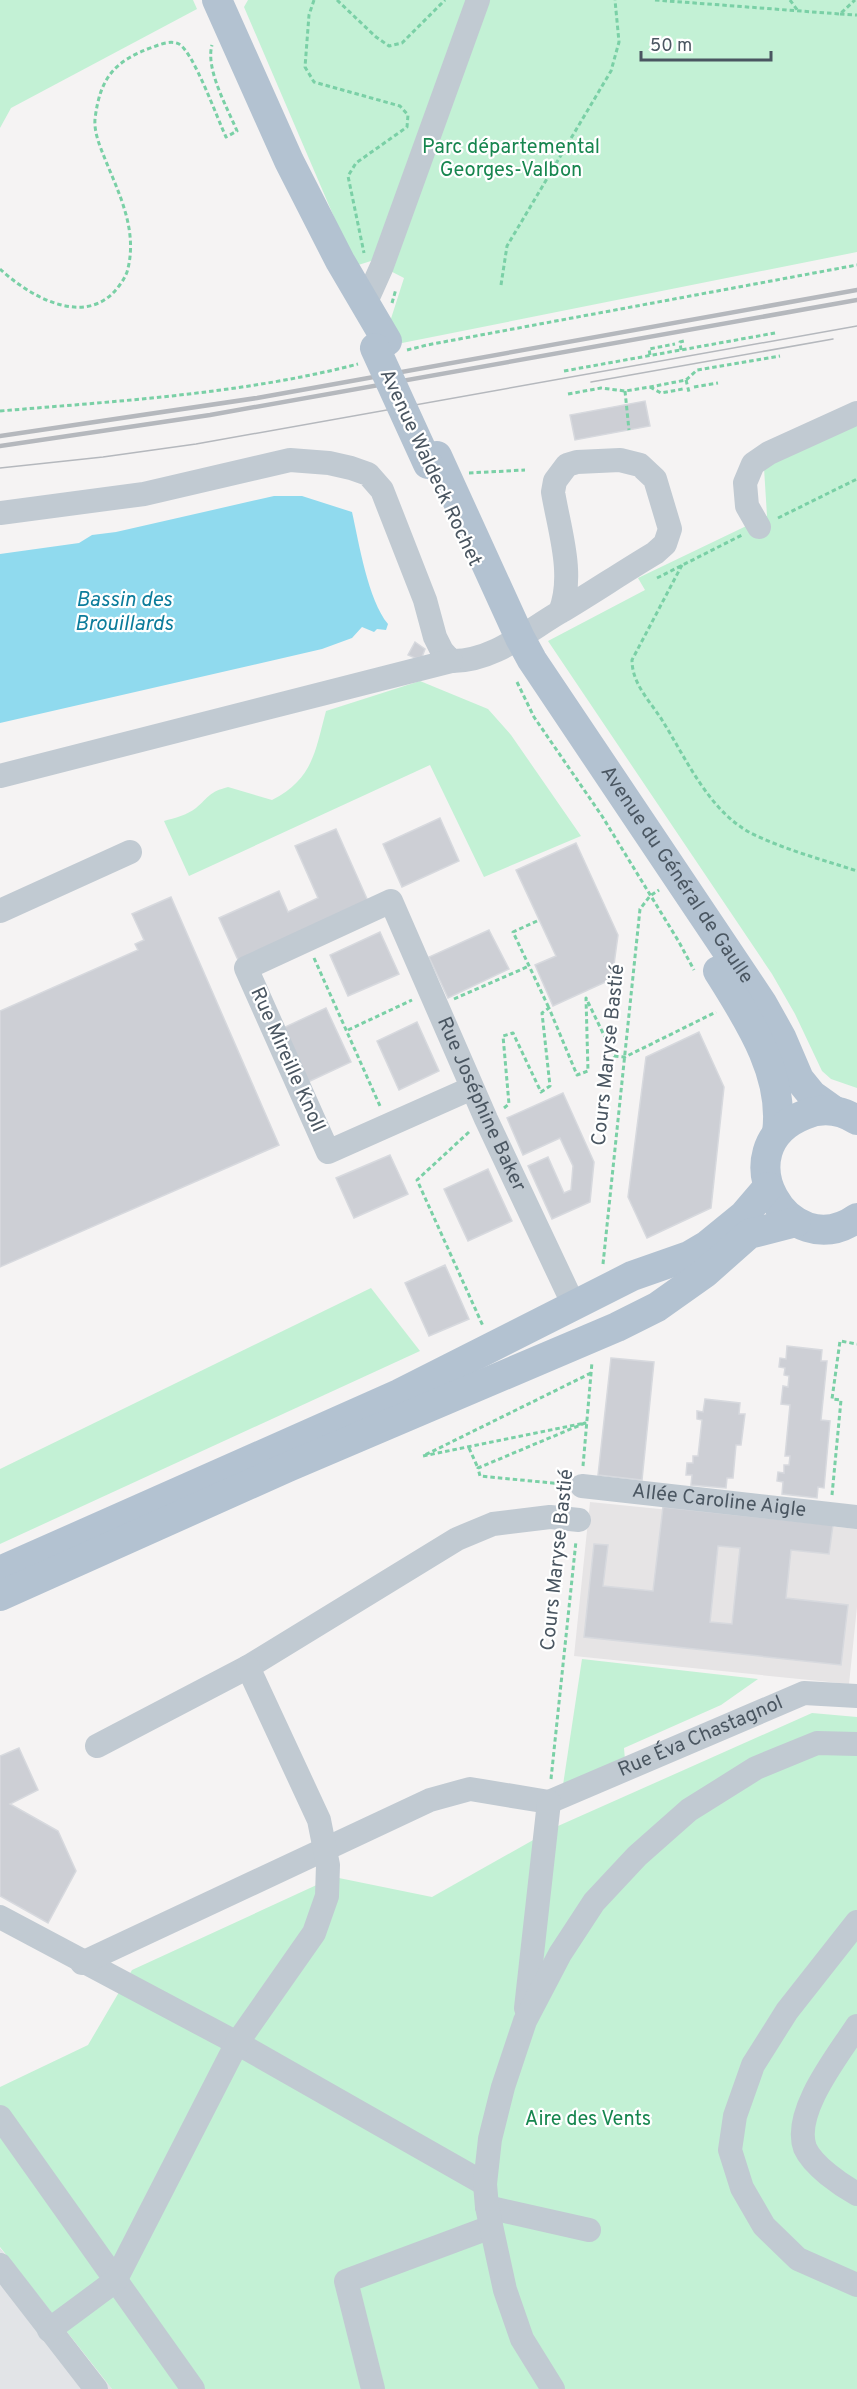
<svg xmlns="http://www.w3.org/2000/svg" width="857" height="2389" font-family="Overpass,sans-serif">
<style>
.education{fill:#e6e4e5}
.airport{fill:#e2e4e7}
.green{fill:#c3f1d5}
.water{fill:#90daee}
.building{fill:#cdcfd5;stroke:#d7d9de;stroke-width:1.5;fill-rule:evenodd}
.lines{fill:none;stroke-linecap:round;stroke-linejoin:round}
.path{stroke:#7ad0a6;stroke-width:3;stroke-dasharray:4.5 3;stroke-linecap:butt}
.minor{stroke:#c1cad2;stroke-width:24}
.major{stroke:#b3c2d1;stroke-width:30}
.tram{stroke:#b5b8bd;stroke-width:1.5}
.rail{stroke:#b5b8bd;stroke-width:4.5}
.major-bridge{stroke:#b3c2d1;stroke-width:30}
.labels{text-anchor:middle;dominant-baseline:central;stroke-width:4.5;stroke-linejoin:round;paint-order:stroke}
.park-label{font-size:20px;fill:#17864f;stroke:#fff}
.street-label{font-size:20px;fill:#4a5661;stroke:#fff}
.water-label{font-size:21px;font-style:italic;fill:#0c7c9b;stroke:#fff}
</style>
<rect width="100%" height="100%" fill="#f5f3f3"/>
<!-- education -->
<path class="education" d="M590,1502L857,1529V1607L849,1684L574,1656Z"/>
<!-- airport -->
<path class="airport" d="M0,2248L70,2337L112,2389H0Z"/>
<!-- green -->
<g class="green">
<path d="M0,0H193L197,9L11,108L0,128Z"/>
<path d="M248,0H857V252L402,343L388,328L404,278L371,261L355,266L244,7Z"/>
<path d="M857,422V1088L831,1079L822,1071L795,1014L772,974L548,641L645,590L638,578L767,516L764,468Z"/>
<path d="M420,681L488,709L511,735L581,836L484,877L430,765L189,876L164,821C175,818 187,815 196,808C209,797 209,792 228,787L272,800C313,779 315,752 326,711Z"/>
<path d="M371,1288L420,1351L0,1544V1469Z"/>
<path d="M582,1659L758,1679L721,1705L624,1748L625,1760L563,1785Z"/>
<path d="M812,1713L857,1717V2389H112L0,2247V2087L88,2045L132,1970L334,1877L432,1897L558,1826Z"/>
</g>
<!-- water -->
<path class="water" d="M274,496H302L352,512C359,543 368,600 388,624L386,630L377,629L374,632L362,627L352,638L322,649L0,723V554L79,543L92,535L116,532Z"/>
<!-- building -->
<g class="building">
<path d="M645,401L650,426L575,440L570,415Z"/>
<path d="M415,642L425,649L422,657L415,658L408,655Z"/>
<path d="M440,818L459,861L402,887L383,844Z"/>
<path d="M336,829L368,901L238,960L219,918L279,891L288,912L318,898L295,846Z"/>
<path d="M576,843L618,935L612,979L553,1006L535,965L556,956L516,870Z"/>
<path d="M171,897L279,1145L0,1267V1011L138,950L135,944L144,940L132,914Z"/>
<path d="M489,930L509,969L448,998L429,957Z"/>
<path d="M380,932L399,974L348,996L330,955Z"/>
<path d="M326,1008L351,1062L308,1082L283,1028Z"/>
<path d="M417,1022L439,1071L399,1090L377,1041Z"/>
<path d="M699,1032L724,1087L711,1208L647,1238L628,1197L646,1057Z"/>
<path d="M563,1093L594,1162L590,1202L552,1219L528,1166L548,1157L564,1193L571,1190L573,1166L560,1138L523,1155L507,1118Z"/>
<path d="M390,1155L408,1194L354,1218L336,1178Z"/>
<path d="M488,1169L512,1221L468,1241L444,1189Z"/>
<path d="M445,1265L469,1319L429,1336L405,1283Z"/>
<path d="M787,1346L822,1350L821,1361H827L821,1420L830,1421L824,1488L818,1487L817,1498L782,1494L783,1482L777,1481L778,1472L784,1473V1465H789L790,1456H785L790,1405L781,1404L783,1386L788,1387L789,1376L784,1375L785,1368L779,1367L780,1358L786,1359Z"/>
<path d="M611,1358L654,1362L642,1480L598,1475Z"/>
<path d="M705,1399L740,1403L739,1414H745L741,1445H736L733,1478H727L726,1488L691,1485L692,1475H686L687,1463H693V1456H698L702,1420L697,1419V1411L703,1412Z"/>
<path d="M663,1507L833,1525L829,1554L791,1550L786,1598L848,1605L841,1665L584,1637L594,1544L608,1545L603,1586L653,1591ZM718,1546L740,1548L732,1624L710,1622Z"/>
<path d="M19,1748L38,1790L10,1804L58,1831L76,1871L48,1923L0,1896V1756Z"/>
</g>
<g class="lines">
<!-- path -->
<g class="path">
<path d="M314,0L309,15L305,67L314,82L400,106L408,115L407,127L356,163L348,176L364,253"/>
<path d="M337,0L376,37L389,46L402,43L445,0"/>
<path d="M655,0L840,14L855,0"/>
<path d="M790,0L798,11"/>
<path d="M840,14L857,15"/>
<path d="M0,269C28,295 79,325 112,294C118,288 124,280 127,272C139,230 118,192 103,154C99,144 94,131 95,119C100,78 114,61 153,47C161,44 171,40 179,44C194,53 217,118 226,137L237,131C228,109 205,69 212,45"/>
<path d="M501,285L507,246L611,71L619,42L615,0"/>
<path d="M392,303L396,289"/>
<path d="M407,350L427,345L857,265"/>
<path d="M681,350L680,342L684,341"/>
<path d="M650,355L649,349L675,344"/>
<path d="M564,371L775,333"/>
<path d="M686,380L689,392"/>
<path d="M650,387L661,393L683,389"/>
<path d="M694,387L718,383"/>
<path d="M625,391L629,430"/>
<path d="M568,394L601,388L625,391L650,387L686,380L697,370L780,356"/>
<path d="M0,411C118,401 243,394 358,364"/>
<path d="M469,473L525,470"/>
<path d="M778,518L857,479"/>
<path d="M682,565L632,660C632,684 650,701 662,720C687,760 711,816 757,836C789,851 824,860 857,871"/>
<path d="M657,578L742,535"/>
<path d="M517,682L534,717L602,816L679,942L694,970"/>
<path d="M537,921L513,932L549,1008"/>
<path d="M314,958L380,1106"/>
<path d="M454,999L529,966"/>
<path d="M348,1030L412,1000"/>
<path d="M504,1108L509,1104L503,1036L513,1033L541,1092L550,1086L542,1013L549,1008L577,1075L588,1071L586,998L614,1056L625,1057L716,1012"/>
<path d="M469,1132L417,1180L483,1326"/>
<path d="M603,1264L640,909L650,896L659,890"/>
<path d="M469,1448L478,1468"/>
<path d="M583,1466L592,1362"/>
<path d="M562,1484L480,1476L478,1468L585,1423L423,1456L591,1373"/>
<path d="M832,1495L841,1400L832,1399L840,1341L857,1344"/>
<path d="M551,1779L576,1541"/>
</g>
<!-- minor -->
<g class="minor">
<path d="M365,304L382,266L478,0"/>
<path d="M0,513L144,494L290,460L329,463L351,468L368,474L382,490L425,600L435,637L442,651L451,661C492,662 526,632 560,612C592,593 623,572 655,553L665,544L670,529L655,479L640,465L620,460L577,462L567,465L555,481L553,492C559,529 575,575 560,612"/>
<path d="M759,527L747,506L745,483L753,464L769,453L857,413"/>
<path d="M0,776L451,661"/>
<path d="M0,911L130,852"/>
<path id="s1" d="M472,1088L328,1152L246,968L391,901L486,1119L569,1295L572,1307"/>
<path id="s2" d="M582,1486L857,1517"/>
<path d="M97,1746L248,1667L457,1539L493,1524L550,1517L579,1520"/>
<path id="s3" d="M549,1802L804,1693L857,1696"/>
<path d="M0,1917L237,2043L485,2184"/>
<path d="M857,1922L787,2011L753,2065L735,2116L730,2150L742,2188L764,2226L798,2259L857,2285"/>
<path d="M82,1963L430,1800L470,1789L549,1802"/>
<path d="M526,2008L549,1802"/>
<path d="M857,2026C839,2054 792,2112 805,2148C813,2166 841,2185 857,2194"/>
<path d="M0,2117L193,2389"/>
<path d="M487,2207L589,2230"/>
<path d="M0,2265L96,2389"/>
<path d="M49,2330L115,2281L237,2043L314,1933L327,1896L328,1865L319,1820L248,1667"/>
<path d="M373,2389L346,2281L491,2227"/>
<path d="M553,2389L522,2339L505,2290L487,2207L485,2184L490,2139L503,2087L525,2021L560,1954L594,1902L637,1856L689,1810L756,1768L817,1743L857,1744"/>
</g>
<!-- major -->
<g class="major">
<path d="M217,0L289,161L340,261L387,341"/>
<path id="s4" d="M437,456L520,638L532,660L762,1003L781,1037L799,1079L812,1095L833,1110"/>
<path d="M718,971C748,1019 785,1074 777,1133"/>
<path d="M857,1120C841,1110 822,1107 804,1115C721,1148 788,1267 857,1218"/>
<path d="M0,1571L399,1394L632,1276L689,1256L706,1246L744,1215L768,1187"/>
<path d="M0,1596L288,1467L617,1327L657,1307L705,1273L749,1234L796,1222"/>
</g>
<!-- tram -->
<g class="tram">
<path d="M591,382L833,339"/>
<path d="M0,468L103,457L196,444L857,326"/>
</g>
<!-- rail -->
<g class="rail">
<path d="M0,436L257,398L857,290"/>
<path d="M0,446L210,415L857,300"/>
</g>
<!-- major-bridge -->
<path class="major-bridge" d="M375,348L428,464"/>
</g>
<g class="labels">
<!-- park labels -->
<g class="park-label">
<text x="511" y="148">Parc départemental<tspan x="511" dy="23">Georges-Valbon</tspan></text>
<text x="588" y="2120">Aire des Vents</text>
</g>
<!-- street labels -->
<g class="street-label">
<text transform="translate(430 468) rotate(65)">Avenue Waldeck Rochet</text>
<text stroke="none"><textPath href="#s4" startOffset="484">Avenue du Général de Gaulle</textPath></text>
<text transform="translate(609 1055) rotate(-84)">Cours Maryse Bastié</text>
<text transform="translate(287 1060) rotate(66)">Rue Mireille Knoll</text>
<text stroke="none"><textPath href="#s1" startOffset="741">Rue Joséphine Baker</textPath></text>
<text stroke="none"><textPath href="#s2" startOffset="138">Allée Caroline Aigle</textPath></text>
<text transform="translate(558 1560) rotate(-84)">Cours Maryse Bastié</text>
<text stroke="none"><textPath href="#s3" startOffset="165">Rue Éva Chastagnol</textPath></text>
</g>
<!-- water labels -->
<g class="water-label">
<text x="124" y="600">Bassin des<tspan x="124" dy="24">Brouillards</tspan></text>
</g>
</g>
<!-- scale -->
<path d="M641 51v9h130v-9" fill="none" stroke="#4a5661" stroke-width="3"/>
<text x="650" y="51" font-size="18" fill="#4a5661" stroke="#ffffff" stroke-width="4.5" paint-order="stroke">50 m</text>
</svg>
